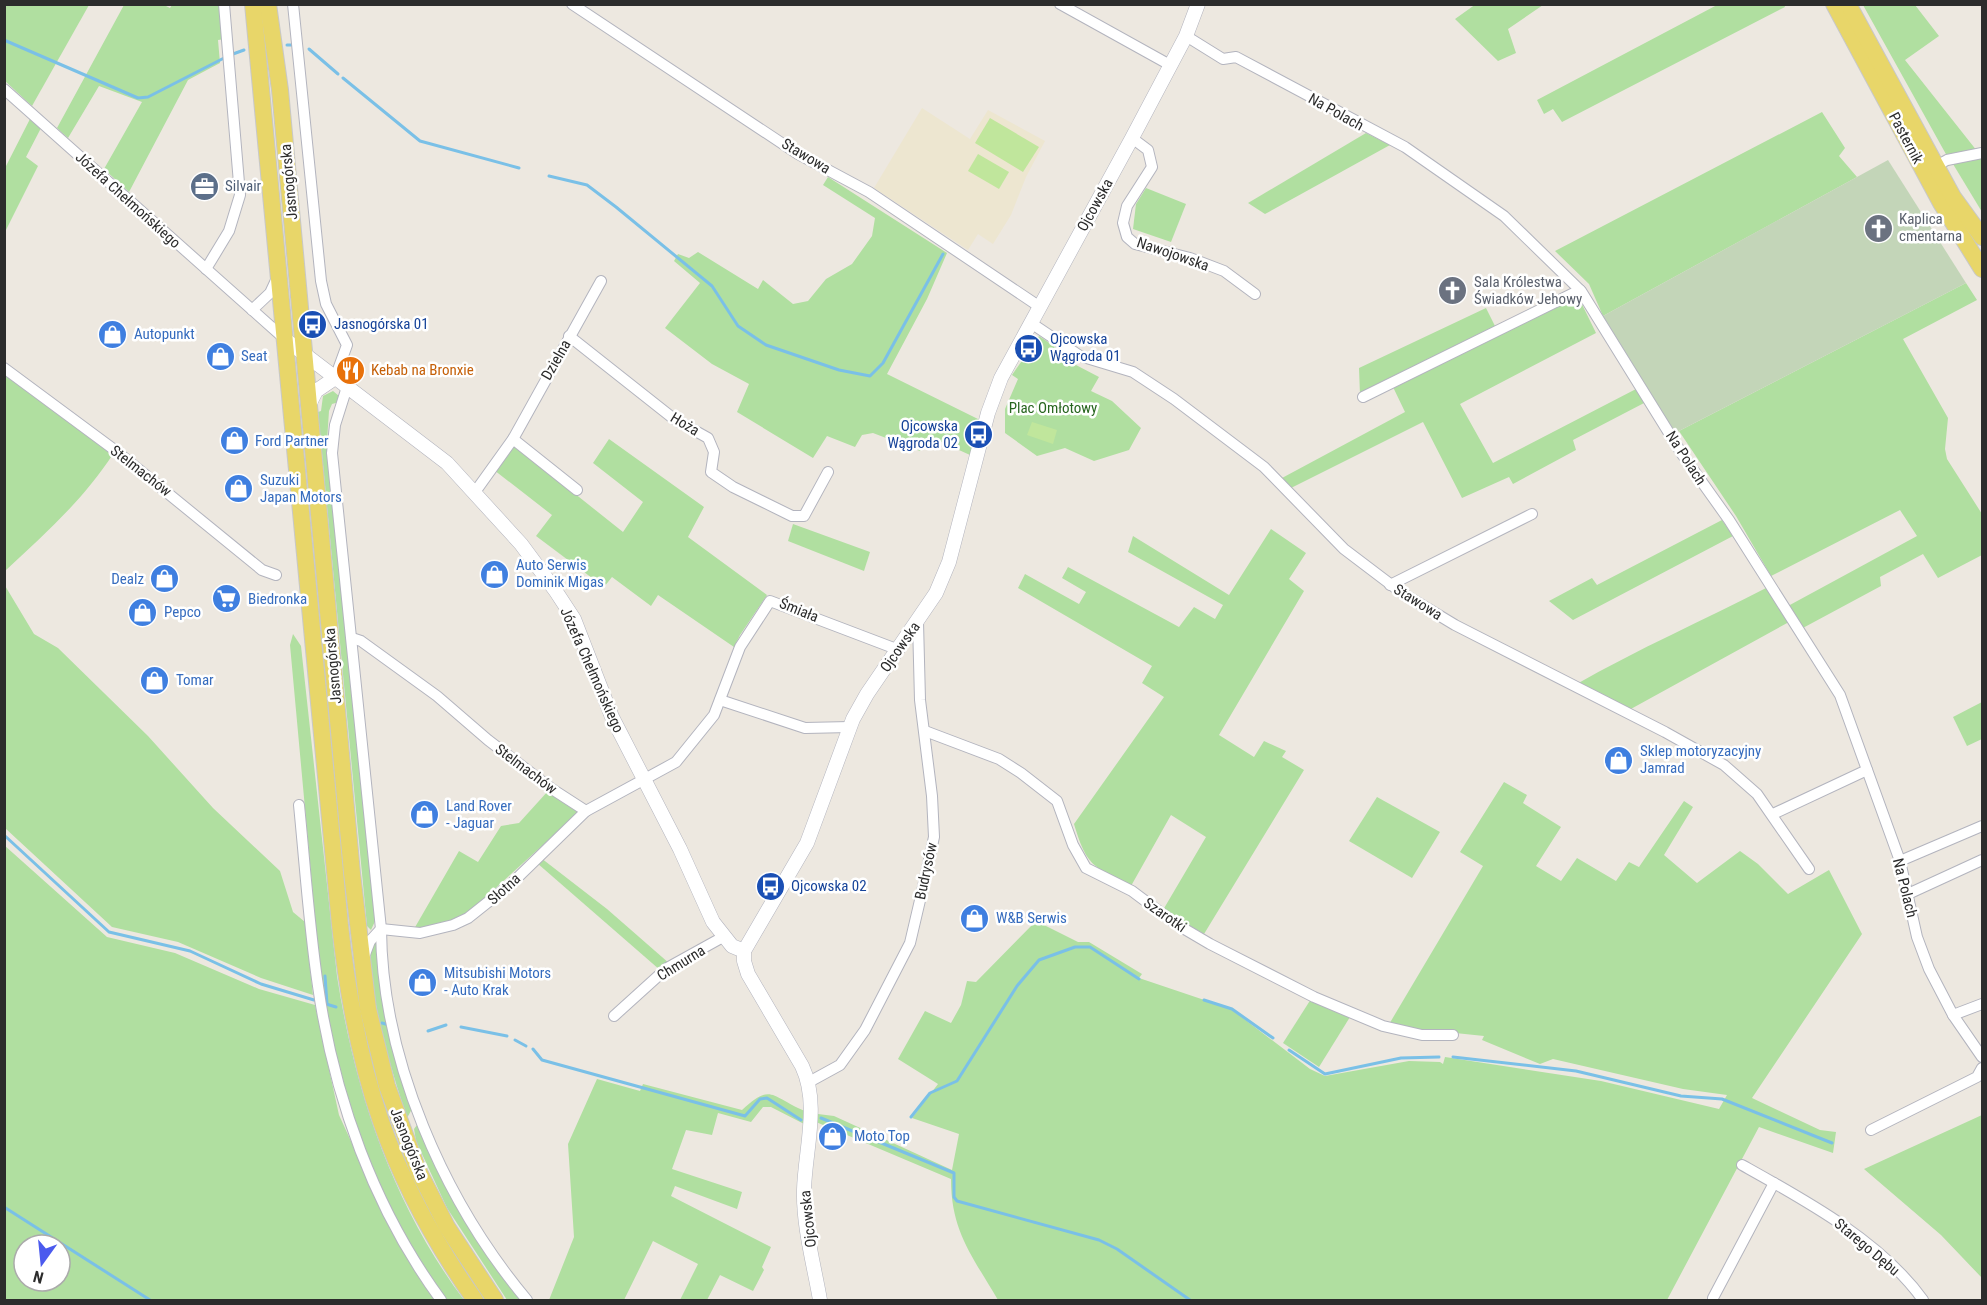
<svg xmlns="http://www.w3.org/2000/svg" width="1987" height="1305" font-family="'Roboto Condensed',sans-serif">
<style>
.education{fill:#ede6d0}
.green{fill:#b0dfa0;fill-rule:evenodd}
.cemetery{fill:#c3d5b8}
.pitch{fill:#c0e69c}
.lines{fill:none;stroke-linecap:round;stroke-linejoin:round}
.stream{stroke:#7ac0e7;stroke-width:3}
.street-casing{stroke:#b3b4be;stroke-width:12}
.secondary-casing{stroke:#b3b4be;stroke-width:15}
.primary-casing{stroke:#c8c8c8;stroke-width:18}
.street{stroke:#fff;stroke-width:10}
.secondary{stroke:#fff;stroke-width:14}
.primary{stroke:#e8d669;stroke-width:16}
.labels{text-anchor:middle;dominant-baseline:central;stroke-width:5;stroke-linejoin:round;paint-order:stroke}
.street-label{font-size:15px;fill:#2c2c2c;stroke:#fff}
.service-label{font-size:15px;fill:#4e5e75;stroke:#fff;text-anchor:start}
.worship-label{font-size:15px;fill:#5b616d;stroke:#fff;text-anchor:start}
.transit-label{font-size:15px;fill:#164399;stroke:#fff;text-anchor:start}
.shop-label{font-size:15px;fill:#366cbe;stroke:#fff;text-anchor:start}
.food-label{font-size:15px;fill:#c56008;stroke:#fff;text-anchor:start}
.park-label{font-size:15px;fill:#286620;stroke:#fff}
</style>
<rect width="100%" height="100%" fill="#ede8e0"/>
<!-- education -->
<path class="education" d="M922,108L970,139L988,110L1045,141L1026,177L1011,215L993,244L978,234L968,250L874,188Z"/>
<!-- green -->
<g class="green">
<path d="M1476,4H1543V5L1508,29L1516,53L1498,61L1455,19Z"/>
<path d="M1784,4L1785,7L1562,122L1553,109L1544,114L1537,100L1717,5Z"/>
<path d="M4,5H89L32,106L5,81Z"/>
<path d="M124,5H164L170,8L172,5H220L225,39L218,40L220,63L188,80L129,192L104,169L142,102L99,86L68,138L57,128Z"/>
<path d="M1863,5H1915L1939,36L1905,60L1977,151L1947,156Z"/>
<path d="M1822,112L1845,148L1839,156L1857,177L1603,316L1589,284L1555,251Z"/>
<path d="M30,119L41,128L26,157L38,166L5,232V168Z"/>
<path d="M1366,133L1390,145L1265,214L1248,203Z"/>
<path d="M1982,157V212L1953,164Z"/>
<path d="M828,177L947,253L927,299L887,374L980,420L970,455L928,436L920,451L873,433L862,435L855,447L827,436L813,458L737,412L749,384L712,364L665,328L700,283L674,261L678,254L689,258L698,252L758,289L763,280L793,304L808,301L826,279L852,264L872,236L875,218L823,185Z"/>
<path d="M1146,188L1186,204L1171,242L1133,229L1136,204Z"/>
<path d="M1966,283L1977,300L1903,339L1948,418L1945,449L1947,459L1982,514V555L1938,578L1923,554L1880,577L1881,586L1801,629L1788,606L1917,536L1900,510L1771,576L1736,516L1679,431Z"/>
<path d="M1574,288L1596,333L1460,404L1493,463L1636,389L1646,402L1573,440L1576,450L1513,484L1509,477L1462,498L1423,422L1291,488L1282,478L1405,412L1393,387L1360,395L1359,368L1486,308L1496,328Z"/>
<path d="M1039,336L1075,360L1076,365L1099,377L1091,391L1112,401L1141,428L1129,450L1094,461L1065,448L1037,456L1005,433V409L1018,379L1012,375Z"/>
<path d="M5,373L113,454C83,500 45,534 5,571Z"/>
<path d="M333,391L339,396V402L332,404L329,411L327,441L376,919L371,930L367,926L318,412L321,411L323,396Z"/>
<path d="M609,439L704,507L688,537L767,595L740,635L734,647L658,595L651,606L612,577L604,587L536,536L552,515L494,470L515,446L623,532L643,502L593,463Z"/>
<path d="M1722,520L1733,536L1573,620L1549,601L1592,578L1597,585Z"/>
<path d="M793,524L870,552L864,571L788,541Z"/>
<path d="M1271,529L1306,553L1289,579L1304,591L1219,735L1254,757L1264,741L1286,751L1282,757L1304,770L1204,934L1163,910L1206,837L1171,815L1131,886C1093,866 1087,867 1074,824L1164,697L1142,683L1152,666L1018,588L1025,574L1079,604L1086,592L1062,578L1068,567L1179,627L1194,607L1215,619L1223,605L1128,552L1133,536L1229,595Z"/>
<path d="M4,584L34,634L58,648L148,736L213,808L280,871L293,912L305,922L313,995L261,978L178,942L112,927L5,828Z"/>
<path d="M1768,587L1789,622L1629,710L1575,685C1638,649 1704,620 1768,587Z"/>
<path d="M293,634L301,646L337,976C355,1092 393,1205 464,1300H444L401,1230L361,1143L343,1092L321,983L290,645Z"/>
<path d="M1982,702V739L1967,746L1953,717Z"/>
<path d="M1504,782L1527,795L1523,803L1561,827L1536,866L1561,881L1577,858L1616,881L1629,862L1639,867L1684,801L1693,807L1664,855L1697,883L1740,851L1758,864L1788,894L1829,870L1862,934L1752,1098L1820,1130L1836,1132L1833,1153L1759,1127L1667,1300H998C973,1257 951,1232 951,1179L816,1122L818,1114L834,1116L952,1170L959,1134L912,1118L938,1084L898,1059L925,1011L951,1023L961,1005L967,981L976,982L1036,921L1078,942H1089L1142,974L1139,978L1231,1009L1310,1069L1325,1076L1409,1061L1440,1062L1443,1064L1445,1057L1601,1081L1719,1109L1727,1095L1683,1089L1553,1059L1540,1064L1482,1040L1484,1036L1388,1026L1483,866L1460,852Z"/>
<path d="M548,791L576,808L577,814L466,915L446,923L414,929L459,851L478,862L501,826L519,823Z"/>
<path d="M1377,797L1440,832L1412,878L1349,841Z"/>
<path d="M4,845L107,937L175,953L259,989L315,1005L339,1115L371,1185L437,1300H5ZM24,1245H60V1281H24Z"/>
<path d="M541,858L607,909L670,964L660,970L537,863Z"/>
<path d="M377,939L412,1109L407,1118C391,1069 368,996 371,945Z"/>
<path d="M1311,999L1350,1017L1319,1067L1283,1043Z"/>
<path d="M597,1079L640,1091L643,1084L742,1110C772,1082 771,1097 805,1111L806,1125L771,1107H763L751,1122L718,1113L712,1135L686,1130L672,1169L742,1192L737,1209L675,1186L671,1196L771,1247L762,1267L764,1270L753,1291L720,1275L707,1300H680L698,1264L653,1241L624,1300H549L574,1237L568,1144Z"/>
<path d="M1982,1115V1278L1941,1235L1864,1169Z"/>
<path d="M417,1125L522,1300H507L447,1208L416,1141L414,1129Z"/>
</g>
<!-- cemetery -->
<path class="cemetery" d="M1888,160L1966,283L1675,433L1603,316Z"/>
<!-- pitch -->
<g class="pitch">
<path d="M990,118L1039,147L1023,172L975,143Z"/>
<path d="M978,154L1009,172L999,189L968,171Z"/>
<path d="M1032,422L1057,430L1053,444L1027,435Z"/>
</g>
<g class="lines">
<!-- stream -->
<g class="stream">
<path d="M4,40L138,98L148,97L226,57"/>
<path d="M287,45H291"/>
<path d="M309,49L338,74"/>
<path d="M233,54L244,50"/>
<path d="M343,78L420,141L519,168"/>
<path d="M549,176L587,185L616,207L712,286L738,326L766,345L839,370L870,376L883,363L943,254"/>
<path d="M4,835L109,932L190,951L261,984L314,1000"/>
<path d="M325,976L327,1004"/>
<path d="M1204,1000L1232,1009L1273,1038"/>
<path d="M326,1004L336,1007"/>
<path d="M382,1023L389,1025"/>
<path d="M461,1027L507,1036"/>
<path d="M428,1031L446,1025"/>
<path d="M515,1040L526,1046"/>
<path d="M533,1049L542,1060L745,1116L760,1099L767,1098L801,1120"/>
<path d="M1289,1050L1325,1074L1401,1058L1439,1057"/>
<path d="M1453,1057L1576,1071L1681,1096L1722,1099L1832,1143"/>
<path d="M911,1117L930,1093L957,1081L1017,986L1039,960L1075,947H1090L1139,979"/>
<path d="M821,1118L954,1173V1197L957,1201L1099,1240L1117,1249L1190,1300"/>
<path d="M4,1207L150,1300"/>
</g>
<defs>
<g id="street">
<path d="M293,4L321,281L326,304L347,345L335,378"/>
<path d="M572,4L798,154L869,192L1040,307"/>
<path d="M1060,4L1170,65"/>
<path d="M1186,36L1223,59L1236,57L1405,147L1504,216L1581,291L1682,454L1729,520L1840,695L1900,861L1917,937L1929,969L1953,1015L1982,1057"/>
<path d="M4,89L286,340"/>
<path d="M1132,138L1148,150L1152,167L1127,206L1123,223L1127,237L1135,244L1190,258L1224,271L1255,294"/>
<path d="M1938,165L1947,160L1982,153"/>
<path d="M206,269L229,231L240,195L224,4"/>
<path d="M252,310L270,293L277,278"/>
<path d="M1031,323L1080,356L1133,372L1174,399L1264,467L1344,549L1402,593L1455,625L1665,732L1724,765L1757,794L1809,869"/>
<path d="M569,336L674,419L708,438L714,452L711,472L733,487L792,516H804L828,472"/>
<path d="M4,368L116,451L262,570L276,575"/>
<path d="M347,387L335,425L332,453L381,929C382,1060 444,1201 527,1300"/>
<path d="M1363,397L1580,290"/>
<path d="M513,439L577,490"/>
<path d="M475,492L513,439L601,281"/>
<path d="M1390,585L1532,514"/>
<path d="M352,638L361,641L437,696L488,740L552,789L586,811"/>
<path d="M720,700L805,728L850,727"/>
<path d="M925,731L999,759L1021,773L1057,801L1073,845L1086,868L1132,891L1176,924L1210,944L1314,997L1383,1026L1422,1035H1453"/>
<path d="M299,805C305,865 309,926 318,986C334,1097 374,1209 441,1300"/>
<path d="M1773,814L1867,770"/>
<path d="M1900,861L1982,826"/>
<path d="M1908,894L1982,860"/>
<path d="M364,957L370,941L381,929L420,933L453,925L468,918L512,883L586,811L676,762L714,715L740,647L770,601L899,650"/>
<path d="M1953,1015L1982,1004"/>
<path d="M614,1016L667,968L723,937"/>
<path d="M809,1082L840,1065L865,1030L910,943L921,896L934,837L932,796L920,700L918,622"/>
<path d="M1871,1130L1977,1077L1982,1068"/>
<path d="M1742,1165C1803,1199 1881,1241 1923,1300"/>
<path d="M1713,1298L1774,1183"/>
</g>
<g id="secondary">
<path d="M286,340L447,463L521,544L555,590L574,619L612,717L680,849L713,922L732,946L744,951"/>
<path d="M309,405L316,391L335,378"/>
<path d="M820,1300C814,1265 803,1226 804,1190C805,1150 820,1104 802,1066L748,974L744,961V951L807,843L853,719L867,694L936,593L949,562L988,413L1001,378L1132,138L1186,36L1198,4"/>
</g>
<g id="primary">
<path d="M253,4L340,925C356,1073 389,1178 475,1300"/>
<path d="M268,4L280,90L352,873L368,1009L387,1086L418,1170L447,1227L495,1300"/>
<path d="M1834,4L1941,203L1982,269"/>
<path d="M1848,4L1953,197L1982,237"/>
</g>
</defs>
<!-- street casing -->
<use href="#street" class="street-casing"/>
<!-- secondary casing -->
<use href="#secondary" class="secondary-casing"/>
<!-- primary casing -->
<use href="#primary" class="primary-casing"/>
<!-- street -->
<use href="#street" class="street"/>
<!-- secondary -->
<use href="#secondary" class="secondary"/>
<!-- primary -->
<use href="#primary" class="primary"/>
</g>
<!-- icons -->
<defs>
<symbol id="office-disc" viewBox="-11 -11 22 22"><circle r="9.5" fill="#5c6f8a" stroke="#fff"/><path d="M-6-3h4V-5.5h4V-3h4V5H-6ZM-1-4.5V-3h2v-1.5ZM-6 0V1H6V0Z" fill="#fff"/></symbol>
<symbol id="church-disc" viewBox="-11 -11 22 22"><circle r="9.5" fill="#6b7280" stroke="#fff"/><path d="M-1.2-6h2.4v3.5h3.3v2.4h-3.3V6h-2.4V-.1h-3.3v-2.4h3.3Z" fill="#fff"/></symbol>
<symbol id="bus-disc" viewBox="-11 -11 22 22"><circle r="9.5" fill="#1a4fb4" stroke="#fff"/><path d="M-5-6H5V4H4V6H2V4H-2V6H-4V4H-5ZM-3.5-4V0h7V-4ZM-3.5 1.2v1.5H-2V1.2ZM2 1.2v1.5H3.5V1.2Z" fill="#fff"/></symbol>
<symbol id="shop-disc" viewBox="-11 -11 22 22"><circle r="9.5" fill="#3f7fe0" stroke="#fff"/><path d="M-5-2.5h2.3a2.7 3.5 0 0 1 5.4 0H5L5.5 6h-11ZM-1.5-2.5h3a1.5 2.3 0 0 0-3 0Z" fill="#fff"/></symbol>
<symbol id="restaurant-disc" viewBox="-11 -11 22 22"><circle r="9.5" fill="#e8710a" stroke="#fff"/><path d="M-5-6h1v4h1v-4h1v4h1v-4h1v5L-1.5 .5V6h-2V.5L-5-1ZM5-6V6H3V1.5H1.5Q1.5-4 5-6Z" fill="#fff"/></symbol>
<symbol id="supermarket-disc" viewBox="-11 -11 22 22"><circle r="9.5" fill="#3f7fe0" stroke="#fff"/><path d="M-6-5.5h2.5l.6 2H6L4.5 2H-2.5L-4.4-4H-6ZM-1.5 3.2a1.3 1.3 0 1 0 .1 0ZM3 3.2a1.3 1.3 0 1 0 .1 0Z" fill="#fff"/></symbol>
</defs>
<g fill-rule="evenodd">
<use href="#office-disc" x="188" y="170" width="33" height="33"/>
<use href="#church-disc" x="1862" y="212" width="33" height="33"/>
<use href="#church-disc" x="1436" y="274" width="33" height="33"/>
<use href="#bus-disc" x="296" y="308" width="33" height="33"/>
<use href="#shop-disc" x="96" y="318" width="33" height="33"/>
<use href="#bus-disc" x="1012" y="332" width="33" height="33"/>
<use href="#shop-disc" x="204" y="340" width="33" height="33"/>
<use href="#restaurant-disc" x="334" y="354" width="33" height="33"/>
<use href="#bus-disc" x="962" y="418" width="33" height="33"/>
<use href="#shop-disc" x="218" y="424" width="33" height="33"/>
<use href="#shop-disc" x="222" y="472" width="33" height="33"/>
<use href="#shop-disc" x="478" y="558" width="33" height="33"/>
<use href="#shop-disc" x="148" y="562" width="33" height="33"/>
<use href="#supermarket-disc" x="210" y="582" width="33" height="33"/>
<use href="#shop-disc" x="126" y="596" width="33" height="33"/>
<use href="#shop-disc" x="138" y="664" width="33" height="33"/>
<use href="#shop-disc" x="1602" y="744" width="33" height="33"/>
<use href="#shop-disc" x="408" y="798" width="33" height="33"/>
<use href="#bus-disc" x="754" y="870" width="33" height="33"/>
<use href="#shop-disc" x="958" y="902" width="33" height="33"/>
<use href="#shop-disc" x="406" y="966" width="33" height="33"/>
<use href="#shop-disc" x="816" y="1120" width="33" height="33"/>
</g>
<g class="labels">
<!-- street labels -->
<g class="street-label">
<text transform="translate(1336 112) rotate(29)">Na Polach</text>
<text transform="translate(1906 138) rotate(62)">Pasternik</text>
<text transform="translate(806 156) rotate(31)">Stawowa</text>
<text transform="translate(289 182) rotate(-95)">Jasnogórska</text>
<text transform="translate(128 200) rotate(42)">Józefa Chełmońskiego</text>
<text transform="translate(1095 205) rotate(-61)">Ojcowska</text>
<text transform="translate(1173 254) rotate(19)">Nawojowska</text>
<text transform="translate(556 360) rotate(-60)">Dzielna</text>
<text transform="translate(685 424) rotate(31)">Hoża</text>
<text transform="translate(1686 458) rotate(57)">Na Polach</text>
<text transform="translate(141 471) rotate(38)">Stelmachów</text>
<text transform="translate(1418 602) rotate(32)">Stawowa</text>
<text transform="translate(799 610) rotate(22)">Śmiała</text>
<text transform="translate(900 647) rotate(-55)">Ojcowska</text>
<text transform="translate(333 666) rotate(-95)">Jasnogórska</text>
<text transform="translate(592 670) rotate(66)">Józefa Chełmońskiego</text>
<text transform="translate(526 769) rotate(37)">Stelmachów</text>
<text transform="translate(926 871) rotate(-78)">Budrysów</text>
<text transform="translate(1905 888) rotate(76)">Na Polach</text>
<text transform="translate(504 889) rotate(-42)">Słotna</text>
<text transform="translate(1165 915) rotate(35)">Szarotki</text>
<text transform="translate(681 963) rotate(-32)">Chmurna</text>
<text transform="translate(409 1144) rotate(68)">Jasnogórska</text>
<text transform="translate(808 1219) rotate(-96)">Ojcowska</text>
<text transform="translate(1867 1247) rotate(40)">Starego Dębu</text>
</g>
<!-- service labels -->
<g class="service-label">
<text x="225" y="186">Silvair</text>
</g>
<!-- worship labels -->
<g class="worship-label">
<text x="1899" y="219">Kaplica<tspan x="1899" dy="17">cmentarna</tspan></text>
<text x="1474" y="282">Sala Królestwa<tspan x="1474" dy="17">Świadków Jehowy</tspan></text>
</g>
<!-- transit labels -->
<g class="transit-label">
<text x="334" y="324">Jasnogórska 01</text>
<text x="1050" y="339">Ojcowska<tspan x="1050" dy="17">Wągroda 01</tspan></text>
<text x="958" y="426" text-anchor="end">Ojcowska<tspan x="958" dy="17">Wągroda 02</tspan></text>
<text x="791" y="886">Ojcowska 02</text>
</g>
<!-- shop labels -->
<g class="shop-label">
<text x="134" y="334">Autopunkt</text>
<text x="241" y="356">Seat</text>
<text x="255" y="441">Ford Partner</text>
<text x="260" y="480">Suzuki<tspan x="260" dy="17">Japan Motors</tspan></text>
<text x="516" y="565">Auto Serwis<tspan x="516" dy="17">Dominik Migas</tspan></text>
<text x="144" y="579" text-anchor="end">Dealz</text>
<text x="248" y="599">Biedronka</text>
<text x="164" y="612">Pepco</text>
<text x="176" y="680">Tomar</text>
<text x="1640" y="751">Sklep motoryzacyjny<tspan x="1640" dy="17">Jamrad</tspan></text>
<text x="446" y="806">Land Rover<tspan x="446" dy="17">- Jaguar</tspan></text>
<text x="996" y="918">W&amp;B Serwis</text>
<text x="444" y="973">Mitsubishi Motors<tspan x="444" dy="17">- Auto Krak</tspan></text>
<text x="854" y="1136">Moto Top</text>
</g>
<!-- food labels -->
<g class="food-label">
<text x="371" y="370">Kebab na Bronxie</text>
</g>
<!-- park labels -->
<g class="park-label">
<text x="1053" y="408">Plac Omłotowy</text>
</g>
</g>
<!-- border -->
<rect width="1987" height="1305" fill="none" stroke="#2c2c2c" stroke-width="12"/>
<!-- north arrow -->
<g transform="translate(42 1263) rotate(195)"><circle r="28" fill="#ffffff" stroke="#ababab" stroke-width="1.5"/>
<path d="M0-4.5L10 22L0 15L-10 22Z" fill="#4b5aee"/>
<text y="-9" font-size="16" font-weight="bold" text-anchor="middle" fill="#2c2c2c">N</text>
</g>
</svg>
